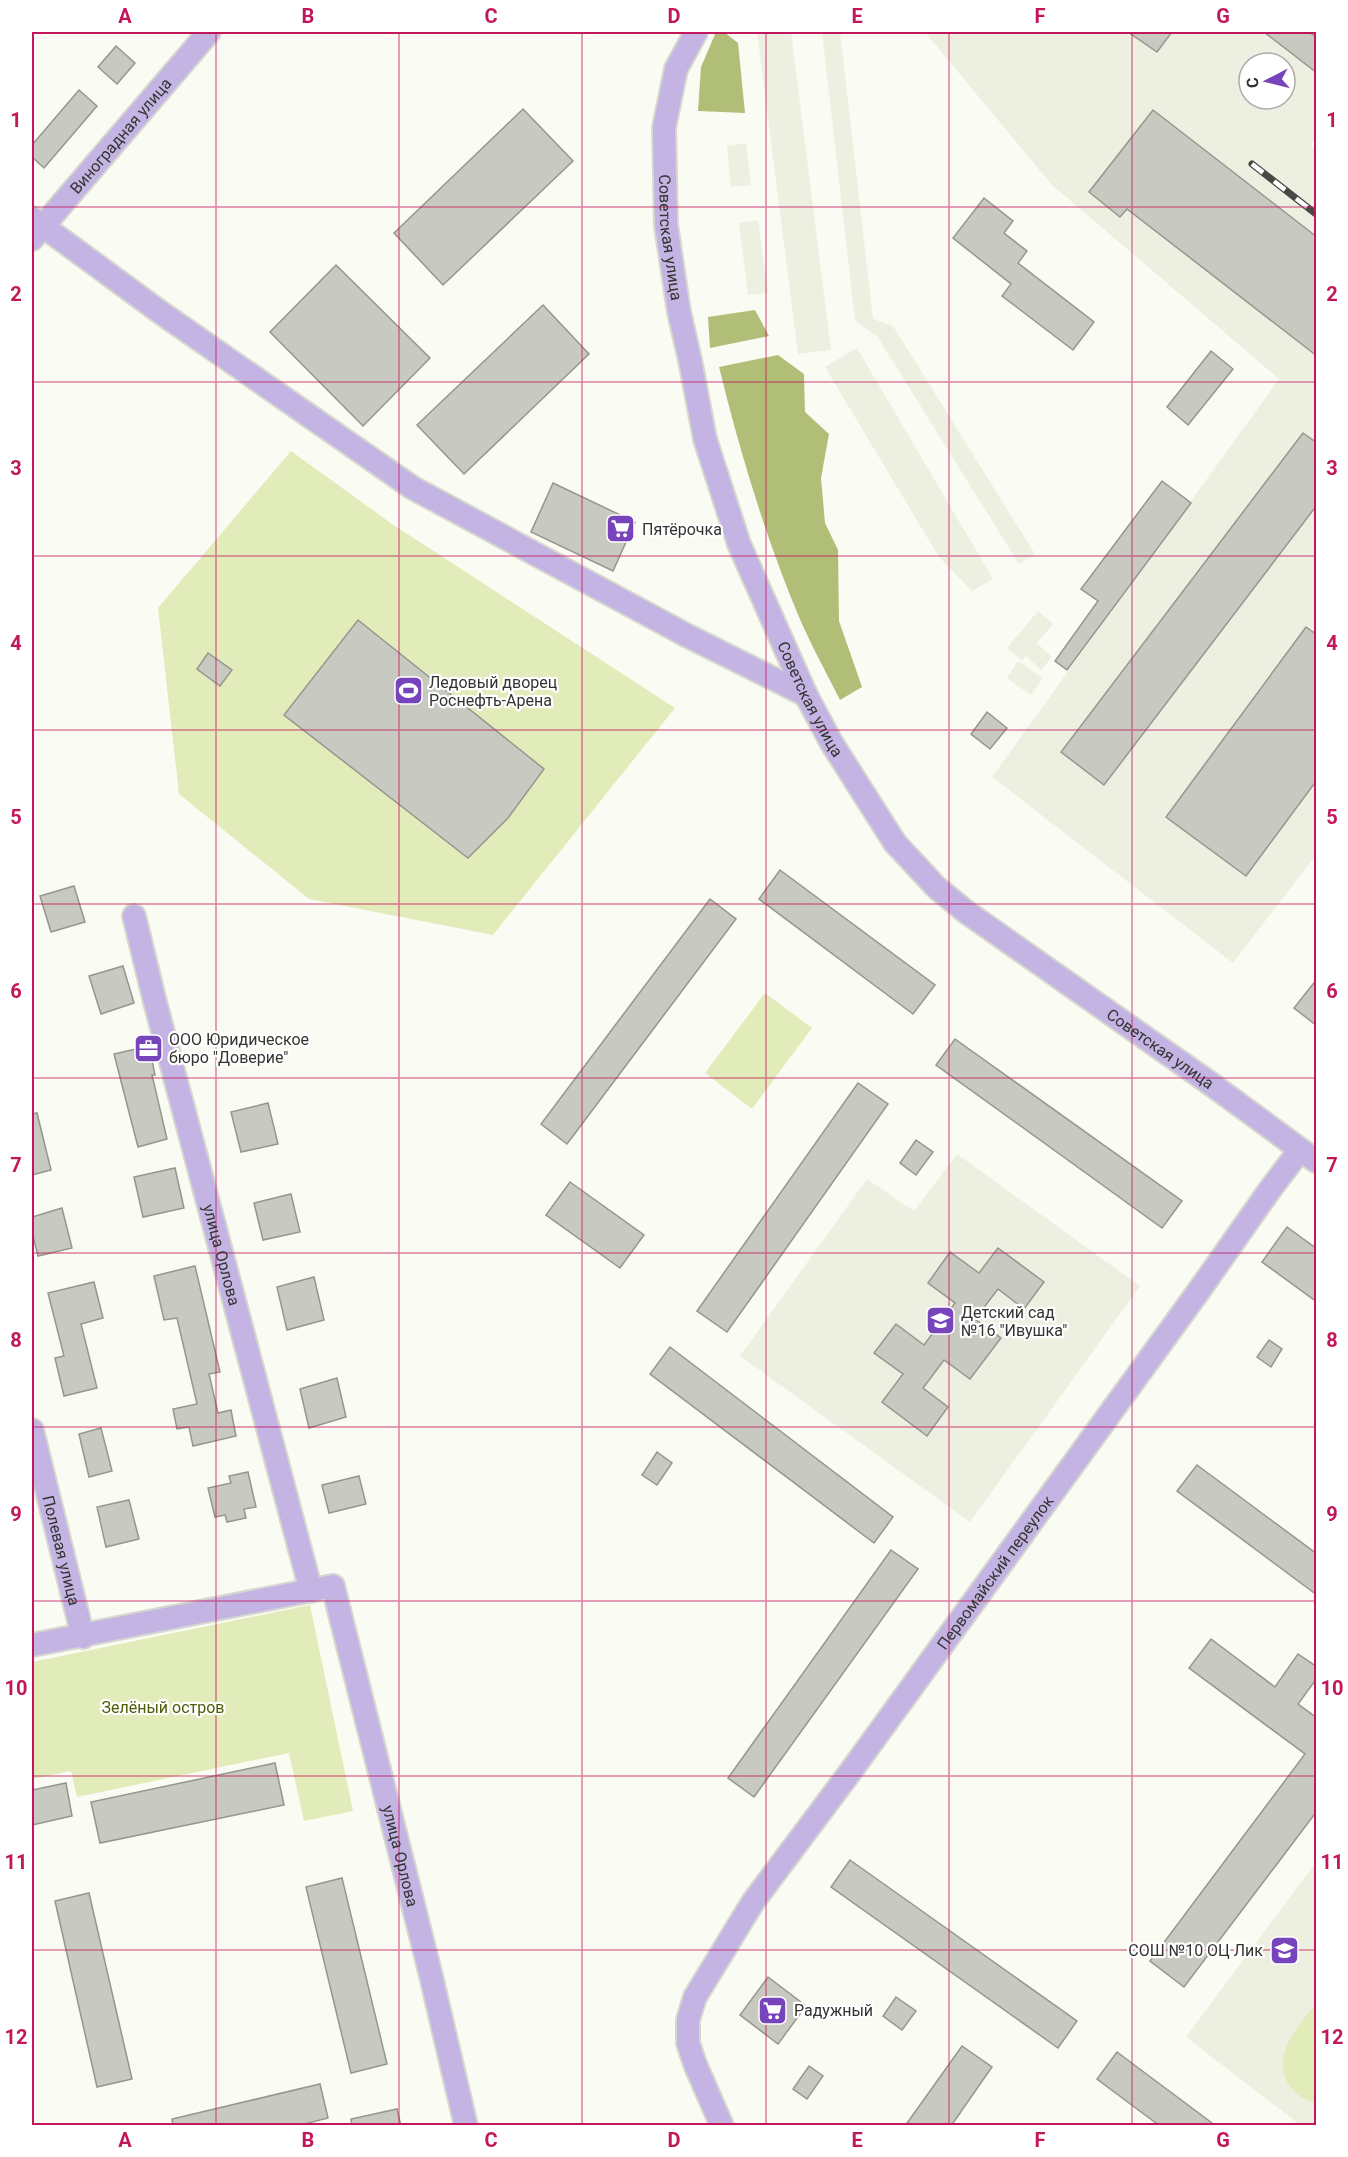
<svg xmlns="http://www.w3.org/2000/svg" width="1348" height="2157" font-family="Roboto,sans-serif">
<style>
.built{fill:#edf0e0;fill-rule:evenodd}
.green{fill:#e2ecba}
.forest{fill:#b1be77}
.building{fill:#c8cac1;stroke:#95968e;stroke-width:1.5}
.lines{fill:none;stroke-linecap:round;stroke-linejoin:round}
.street-casing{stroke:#d6d8d0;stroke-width:26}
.street{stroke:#c3b4e4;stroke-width:22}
.rail-casing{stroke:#484844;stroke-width:7}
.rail{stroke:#fff;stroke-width:4.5;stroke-dasharray:14;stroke-linecap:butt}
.grid{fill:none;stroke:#c2185b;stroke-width:1.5;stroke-opacity:0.55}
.labels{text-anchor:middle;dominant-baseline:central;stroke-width:4.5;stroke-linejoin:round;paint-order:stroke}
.street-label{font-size:16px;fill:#333330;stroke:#fff}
.poi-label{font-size:16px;fill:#333330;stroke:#fff;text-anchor:start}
.park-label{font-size:16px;fill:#515b07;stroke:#fff}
.neatline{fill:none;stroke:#c2185b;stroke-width:2}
.grid-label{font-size:20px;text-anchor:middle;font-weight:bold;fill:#c2185b}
</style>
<rect width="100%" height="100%" fill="#fafcf3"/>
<!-- built -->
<g class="built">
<path d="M757,32H791L831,350L798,354Z"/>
<path d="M822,32H840L873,319L893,326L1035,554L1019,564L877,336L855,321Z"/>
<path d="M925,32H1316V138L1311,145L1316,150V855L1233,963L992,777L1279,379L1051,184ZM1249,63H1285V99H1249Z"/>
<path d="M746,143L751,185L731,187L727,146Z"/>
<path d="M758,220L768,293L748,295L739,223Z"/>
<path d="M857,348L993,579L972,591L939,557L825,367Z"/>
<path d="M1038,611L1053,624L1037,643L1052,657L1041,670L1026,656L1022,661L1007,648Z"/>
<path d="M1018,661L1043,678L1031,695L1007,678Z"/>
<path d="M957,1154L1140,1286L970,1522L740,1356L867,1179L914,1211Z"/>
<path d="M1316,1862V2125H1300L1186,2037Z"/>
</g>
<!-- green -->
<g class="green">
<path d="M291,451L392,524L675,708L493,935L309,899L179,794L158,608Z"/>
<path d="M765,993L812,1028L752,1109L705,1073Z"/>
<path d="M310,1605L353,1811L304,1821L289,1753L77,1797L71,1771L32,1779V1662Z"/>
<path d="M1316,2003V2103C1303,2100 1294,2093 1287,2082C1271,2053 1301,2024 1316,2003Z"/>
</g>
<!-- forest -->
<g class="forest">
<path d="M716,32H724L738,43L745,113L698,111L701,67Z"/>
<path d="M755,310L769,336L710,348L708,317Z"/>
<path d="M778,355L804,374L805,412L829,434L821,478L825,523L838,550L839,621L862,687L840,700C826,672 811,645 799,617C765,536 740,452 719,367Z"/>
</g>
<!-- building -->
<g class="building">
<path d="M1128,32H1172L1157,52Z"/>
<path d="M1264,32H1309L1317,38V73Z"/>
<path d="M116,46L135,63L117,84L98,67Z"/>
<path d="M79,90L97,106L44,168L32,157V145Z"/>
<path d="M523,109L573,161L443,285L394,233Z"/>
<path d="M1153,110L1317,237V356L1127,209L1120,217L1089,192Z"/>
<path d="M984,198L1013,221L1004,233L1027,251L1018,263L1094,322L1073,350L1002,296L1011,284L953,238Z"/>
<path d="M336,265L430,358L363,426L270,332Z"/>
<path d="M543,305L589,354L464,474L417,425Z"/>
<path d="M1211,351L1233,369L1188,425L1167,407Z"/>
<path d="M1303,433L1317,443V505L1104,785L1061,752Z"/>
<path d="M1162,481L1191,503L1067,670L1055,661L1098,601L1081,589Z"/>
<path d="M553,483L635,522L613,571L531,532Z"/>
<path d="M358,620L544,769L508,818L468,858L284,715Z"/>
<path d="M1306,627L1317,635V780L1246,876L1166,817Z"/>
<path d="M208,653L232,670L220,686L197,669Z"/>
<path d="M987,712L1007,728L990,749L971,734Z"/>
<path d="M780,870L935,985L913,1014L759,899Z"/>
<path d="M74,886L85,922L51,932L40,896Z"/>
<path d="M710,899L736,919L567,1144L541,1124Z"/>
<path d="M123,966L134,1003L101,1014L89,976Z"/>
<path d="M1317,979V1026L1294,1008Z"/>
<path d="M955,1039L1182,1201L1162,1228L936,1065Z"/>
<path d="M149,1046L155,1075H152L167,1139L138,1147L114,1054Z"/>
<path d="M858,1083L888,1104L727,1332L697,1311Z"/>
<path d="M268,1103L278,1144L241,1152L231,1112Z"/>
<path d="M37,1113L51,1170L32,1175V1114Z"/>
<path d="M916,1140L933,1152L916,1175L900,1163Z"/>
<path d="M175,1168L184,1208L143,1217L134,1177Z"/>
<path d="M570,1182L644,1235L620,1268L546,1215Z"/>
<path d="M291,1194L300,1232L263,1240L254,1203Z"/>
<path d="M62,1208L72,1248L38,1256L32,1232V1217Z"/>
<path d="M1287,1227L1317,1249V1302L1262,1262Z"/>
<path d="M998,1248L1044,1282L1024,1309L998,1289L975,1319L1001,1338L970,1379L944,1360L923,1388L948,1407L927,1436L882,1402L903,1374L874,1353L896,1324L924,1345L955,1303L928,1283L950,1252L979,1273Z"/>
<path d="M195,1266L220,1372L209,1374L218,1413L231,1410L236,1436L193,1446L189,1427L177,1429L173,1409L197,1404L177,1318L164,1320L154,1276Z"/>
<path d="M314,1277L324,1320L287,1330L277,1287Z"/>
<path d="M94,1282L103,1318L81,1324L97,1388L64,1396L55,1358L64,1356L48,1293Z"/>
<path d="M1269,1340L1282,1349L1271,1367L1257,1357Z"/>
<path d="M670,1347L893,1517L874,1543L650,1374Z"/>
<path d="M337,1378L346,1417L309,1428L300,1389Z"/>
<path d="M101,1428L112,1471L89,1477L79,1434Z"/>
<path d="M657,1452L672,1463L657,1485L642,1475Z"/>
<path d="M1197,1465L1317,1554V1595L1177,1491Z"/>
<path d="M248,1472L256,1507L244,1509L246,1518L227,1522L225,1515L215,1517L208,1488L231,1483L229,1476Z"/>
<path d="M359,1476L366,1504L329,1513L322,1485Z"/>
<path d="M129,1500L139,1539L106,1547L97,1507Z"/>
<path d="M891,1550L918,1569L754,1797L728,1778Z"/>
<path d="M1211,1639L1275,1687L1298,1654L1317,1667V1678L1298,1704L1317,1718V1811L1184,1987L1150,1961L1305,1754L1189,1668Z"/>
<path d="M275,1763L284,1805L100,1843L91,1802Z"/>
<path d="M66,1783L72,1816L32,1825V1790Z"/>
<path d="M850,1860L1077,2021L1058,2048L831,1887Z"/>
<path d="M342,1878L387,2064L351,2073L306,1887Z"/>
<path d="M89,1893L132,2079L97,2087L55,1901Z"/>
<path d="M768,1977L806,2006L778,2044L740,2015Z"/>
<path d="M896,1997L916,2011L902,2030L883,2016Z"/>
<path d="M962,2046L992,2067L951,2126H905Z"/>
<path d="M1117,2052L1216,2126H1160L1137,2109L1097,2079Z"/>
<path d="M809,2066L823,2076L807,2099L793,2089Z"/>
<path d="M320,2084L328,2118L297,2126H173L172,2119Z"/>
<path d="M397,2109L401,2126H352L351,2119Z"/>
</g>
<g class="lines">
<defs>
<g id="street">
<path id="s1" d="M696,32L676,69L664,128L666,225L679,312L690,360L705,439L739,544L806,695L831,742L895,843L936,887L965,911L1211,1084L1316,1161"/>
<path d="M32,218L160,312L413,488L686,635L806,695"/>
<path id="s2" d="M32,239L209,32"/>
<path id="s3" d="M134,916L155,1002L311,1591"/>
<path id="s4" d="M32,1430L83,1637"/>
<path id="s5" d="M32,1645L333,1586L431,1976L466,2126"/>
<path id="s6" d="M722,2126L695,2064L688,2043V2020L695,1997L753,1902L851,1771L1198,1292L1269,1191L1300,1150"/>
</g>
</defs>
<!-- street casing -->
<use href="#street" class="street-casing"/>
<!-- street -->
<use href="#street" class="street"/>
<defs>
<path id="rail" d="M1252,164L1316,214"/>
</defs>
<!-- rail casing -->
<use href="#rail" class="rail-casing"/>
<!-- rail -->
<use href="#rail" class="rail"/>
</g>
<!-- grid -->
<path class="grid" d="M216,32V2126M399,32V2126M582,32V2126M766,32V2126M949,32V2126M1132,32V2126M32,207H1316M32,382H1316M32,556H1316M32,730H1316M32,904H1316M32,1078H1316M32,1253H1316M32,1427H1316M32,1601H1316M32,1776H1316M32,1950H1316"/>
<!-- icons -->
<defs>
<symbol id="supermarket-square" viewBox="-11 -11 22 22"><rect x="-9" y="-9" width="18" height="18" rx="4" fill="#7744bc" stroke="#fff"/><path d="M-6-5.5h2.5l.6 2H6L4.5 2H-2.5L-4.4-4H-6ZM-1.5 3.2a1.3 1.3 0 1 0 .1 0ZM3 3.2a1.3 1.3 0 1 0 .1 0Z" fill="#fff"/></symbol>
<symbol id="stadium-square" viewBox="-11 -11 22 22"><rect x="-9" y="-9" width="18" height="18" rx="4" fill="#7744bc" stroke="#fff"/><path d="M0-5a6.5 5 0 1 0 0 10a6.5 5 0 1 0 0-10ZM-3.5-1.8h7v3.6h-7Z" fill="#fff"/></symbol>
<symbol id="office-square" viewBox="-11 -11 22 22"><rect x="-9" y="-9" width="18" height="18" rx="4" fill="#7744bc" stroke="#fff"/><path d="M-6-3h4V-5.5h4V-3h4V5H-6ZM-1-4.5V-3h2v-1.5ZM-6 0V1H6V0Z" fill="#fff"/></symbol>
<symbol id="school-square" viewBox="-11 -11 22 22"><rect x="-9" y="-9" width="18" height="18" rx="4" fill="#7744bc" stroke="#fff"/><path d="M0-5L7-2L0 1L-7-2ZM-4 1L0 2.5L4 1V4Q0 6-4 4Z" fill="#fff"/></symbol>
</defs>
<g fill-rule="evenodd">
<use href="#supermarket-square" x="604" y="512" width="33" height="33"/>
<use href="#stadium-square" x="392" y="674" width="33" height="33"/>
<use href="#office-square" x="132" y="1032" width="33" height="33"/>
<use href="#school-square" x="924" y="1304" width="33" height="33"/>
<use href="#school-square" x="1268" y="1934" width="33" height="33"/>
<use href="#supermarket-square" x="756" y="1994" width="33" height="33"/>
</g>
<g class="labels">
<!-- street labels -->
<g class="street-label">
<text stroke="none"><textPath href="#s2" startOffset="136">Виноградная улица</textPath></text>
<text stroke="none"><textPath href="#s1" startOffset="212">Советская улица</textPath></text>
<text stroke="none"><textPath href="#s1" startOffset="698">Советская улица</textPath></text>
<text stroke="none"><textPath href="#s1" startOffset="1202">Советская улица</textPath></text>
<text stroke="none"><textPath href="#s3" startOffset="350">улица Орлова</textPath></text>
<text stroke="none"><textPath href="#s4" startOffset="124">Полевая улица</textPath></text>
<text stroke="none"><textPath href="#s6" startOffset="657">Первомайский переулок</textPath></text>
<text stroke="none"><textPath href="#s5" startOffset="585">улица Орлова</textPath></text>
</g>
<!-- poi labels -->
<g class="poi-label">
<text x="642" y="529">Пятёрочка</text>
<text x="429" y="682">Ледовый дворец<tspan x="429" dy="18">Роснефть-Арена</tspan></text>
<text x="169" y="1039">ООО Юридическое<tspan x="169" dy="18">бюро "Доверие"</tspan></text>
<text x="961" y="1312">Детский сад<tspan x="961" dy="18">№16 "Ивушка"</tspan></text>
<text x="1263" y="1950" text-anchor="end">СОШ №10 ОЦ Лик</text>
<text x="794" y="2010">Радужный</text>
</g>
<!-- park labels -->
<g class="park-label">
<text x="163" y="1707">Зелёный остров</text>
</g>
</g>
<!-- border -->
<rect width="1348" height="2157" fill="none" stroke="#ffffff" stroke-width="66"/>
<!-- north arrow -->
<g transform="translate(1267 81) rotate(263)"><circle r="28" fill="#ffffff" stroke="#adadac" stroke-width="1.5"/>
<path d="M0-4.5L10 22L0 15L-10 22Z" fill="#7744bc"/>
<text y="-9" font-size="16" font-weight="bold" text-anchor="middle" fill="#333330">С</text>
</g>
<rect x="33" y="33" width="1282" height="2091" class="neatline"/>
<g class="grid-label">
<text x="125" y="23">A</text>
<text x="308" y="23">B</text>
<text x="491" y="23">C</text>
<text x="674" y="23">D</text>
<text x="857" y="23">E</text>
<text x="1040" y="23">F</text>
<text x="1223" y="23">G</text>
<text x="16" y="127">1</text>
<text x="1332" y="127">1</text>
<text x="16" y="301">2</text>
<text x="1332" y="301">2</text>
<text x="16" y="475">3</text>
<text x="1332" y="475">3</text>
<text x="16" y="650">4</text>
<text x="1332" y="650">4</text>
<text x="16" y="824">5</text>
<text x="1332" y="824">5</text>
<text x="16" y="998">6</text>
<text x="1332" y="998">6</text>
<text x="16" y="1172">7</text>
<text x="1332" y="1172">7</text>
<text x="16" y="1347">8</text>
<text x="1332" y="1347">8</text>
<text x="16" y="1521">9</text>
<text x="1332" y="1521">9</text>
<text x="16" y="1695">10</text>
<text x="1332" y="1695">10</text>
<text x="16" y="1869">11</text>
<text x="1332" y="1869">11</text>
<text x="16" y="2044">12</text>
<text x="1332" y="2044">12</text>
<text x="125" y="2147">A</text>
<text x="308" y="2147">B</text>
<text x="491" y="2147">C</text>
<text x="674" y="2147">D</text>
<text x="857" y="2147">E</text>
<text x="1040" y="2147">F</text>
<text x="1223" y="2147">G</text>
</g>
</svg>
